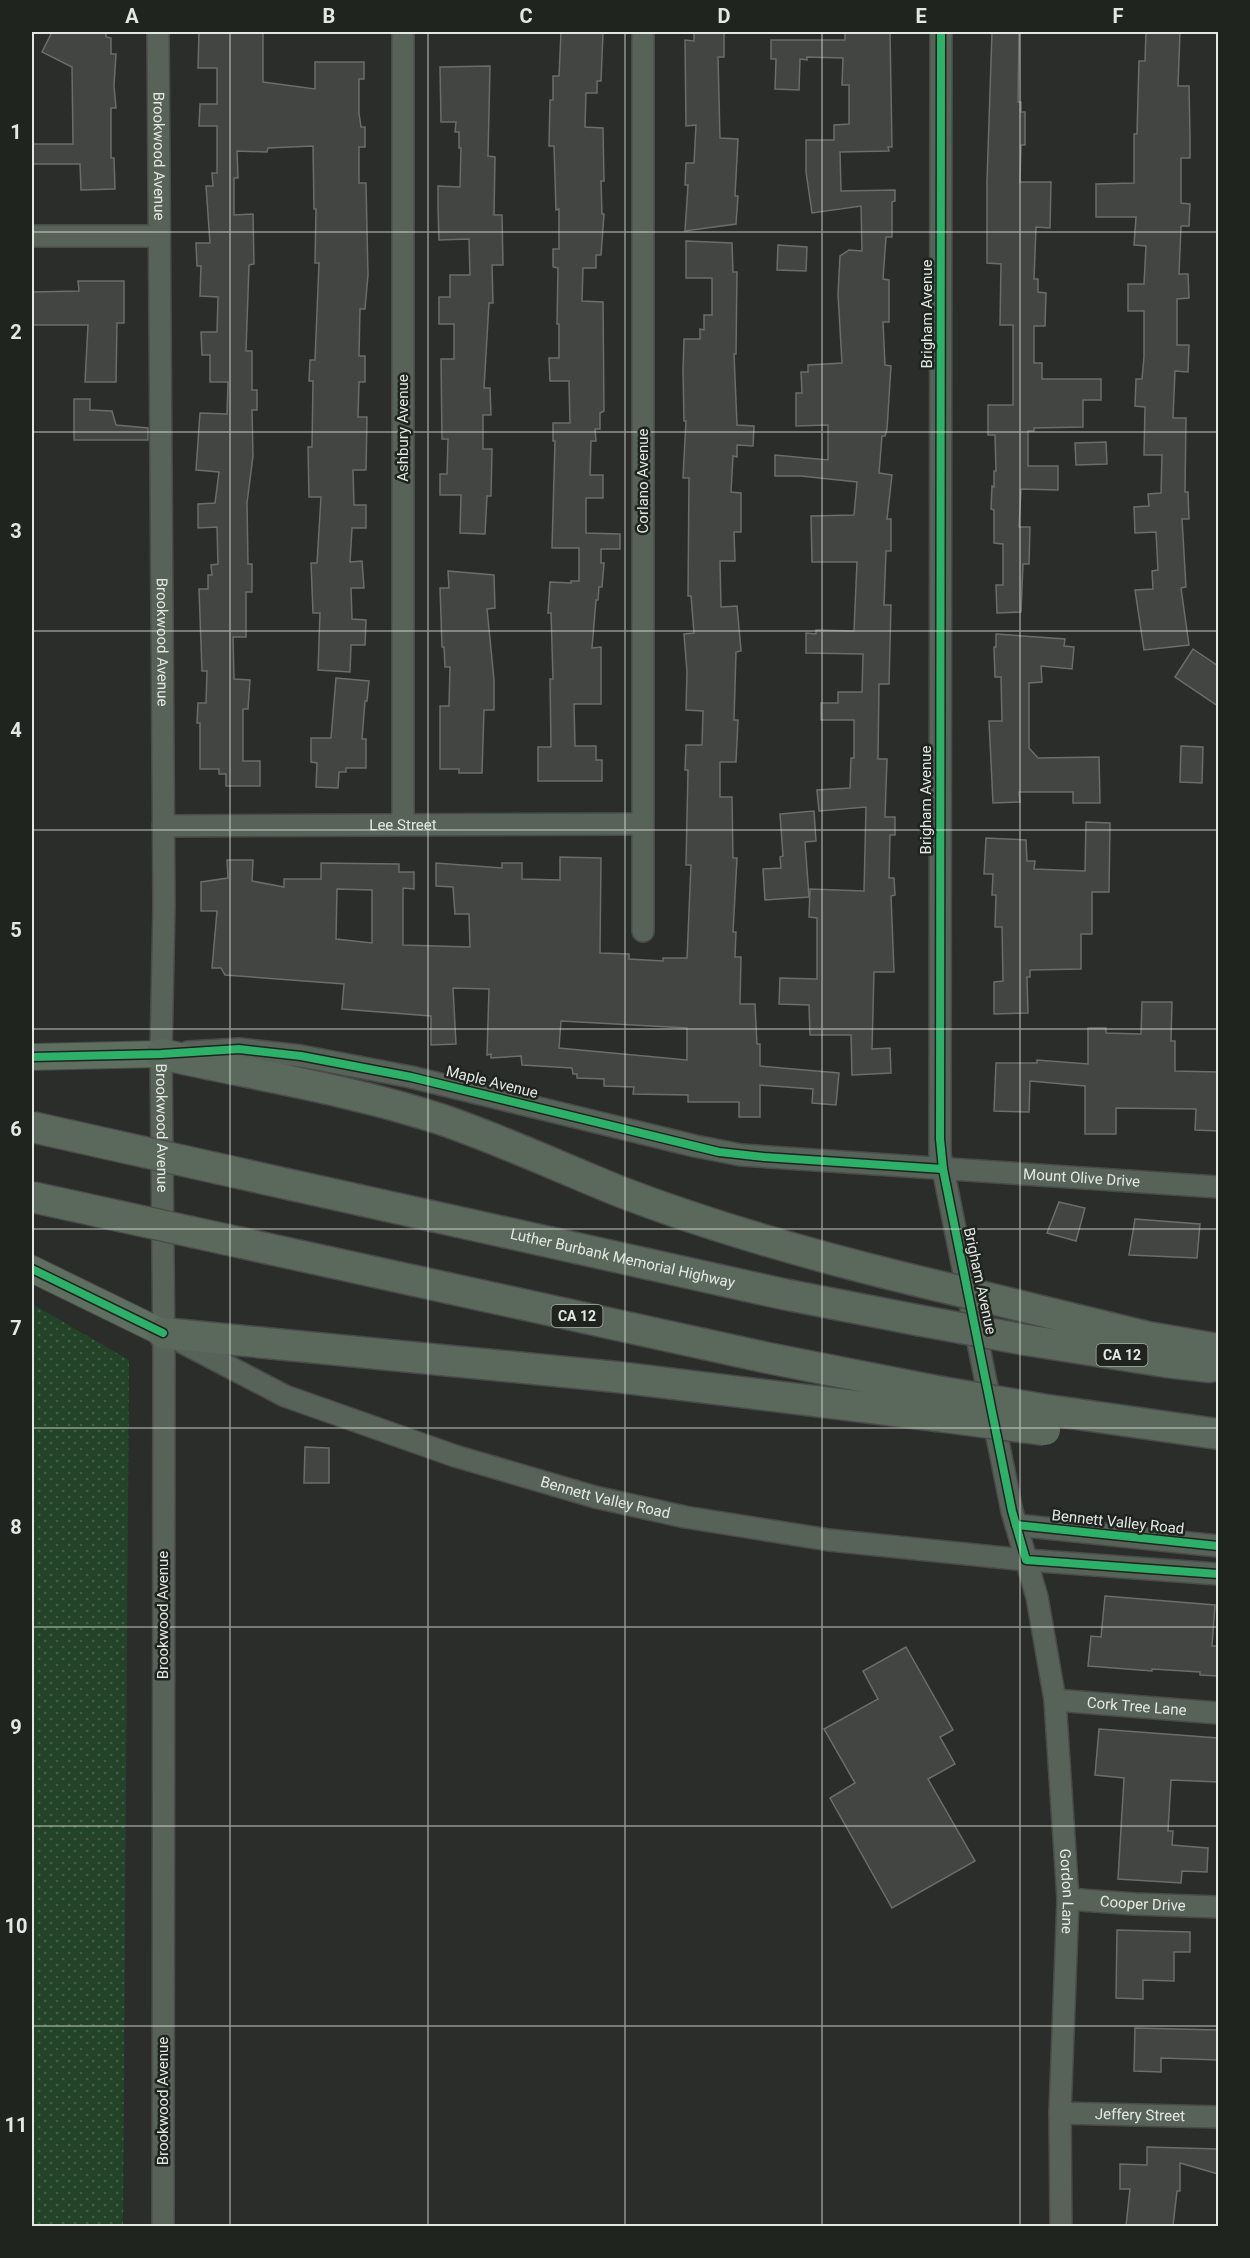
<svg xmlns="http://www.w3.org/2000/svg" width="1250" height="2258" font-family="Roboto,sans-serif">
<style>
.park{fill:url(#park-dots)}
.building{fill:#424542;stroke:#6a6d6a;stroke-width:1.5;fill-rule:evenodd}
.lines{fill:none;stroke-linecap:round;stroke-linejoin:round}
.minor-casing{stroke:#494a49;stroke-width:24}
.major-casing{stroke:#494a49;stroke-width:28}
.highway-casing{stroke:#494a49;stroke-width:33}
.minor{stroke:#576358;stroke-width:21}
.major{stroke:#5e6e5f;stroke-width:26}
.highway{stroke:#5a695b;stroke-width:30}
.highway-bridge-casing{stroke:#494a49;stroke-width:33;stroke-linecap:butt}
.highway-bridge{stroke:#5a695b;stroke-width:30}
.cycleway-casing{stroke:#1f241f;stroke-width:11}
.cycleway{stroke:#2db169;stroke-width:8}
.grid{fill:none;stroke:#e4e8e4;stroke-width:1.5;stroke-opacity:0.55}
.labels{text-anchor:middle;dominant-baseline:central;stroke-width:5;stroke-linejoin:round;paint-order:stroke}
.shield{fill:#1f241f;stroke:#a9ada9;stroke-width:1.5}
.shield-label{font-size:14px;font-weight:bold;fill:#e4e8e4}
.street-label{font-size:15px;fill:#e4e8e4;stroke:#1f241f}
.neatline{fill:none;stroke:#e4e8e4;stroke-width:2}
.grid-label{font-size:20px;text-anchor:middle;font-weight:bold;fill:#e4e8e4}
</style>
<defs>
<pattern id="park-dots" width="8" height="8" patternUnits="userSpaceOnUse" patternTransform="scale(1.5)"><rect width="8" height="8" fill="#224327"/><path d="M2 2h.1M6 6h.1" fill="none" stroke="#425e46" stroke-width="1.8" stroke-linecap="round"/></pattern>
</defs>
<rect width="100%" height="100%" fill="#2a2d2a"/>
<!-- park -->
<path class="park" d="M32,1304L129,1360L123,2226H32Z"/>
<!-- building -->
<g class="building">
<path d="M52,32H106V37L111,38V54H116L114,86L116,108H111V158H114L115,189L81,190L80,164H32V144H73L72,67L42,52Z"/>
<path d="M199,32H263V82L315,89V62H364V79H359V113L361,127H365V147H359V183H366L368,275L365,309H360L359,356H365V382H359L358,417H367L366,470H353L354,505H366V528H352L350,562L362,561L364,588H351L352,619L366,620L365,645H351L350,672L318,670L320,613H313L311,563H317L321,497H309L308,447H312L313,381H309L310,360H315L319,263H315L316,209H314L313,146L268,148L267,152L237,151L238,178H234V215L253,214L254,264L249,265L246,351H252V390H257V410H252L253,456L247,503L248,564H252V592H246V637H233L234,679L250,680L248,709H243V761H260V786H226V774H219V769H200V723H197L198,703H206L207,671H202L199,589H208V575H212L211,565L218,564L217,527L198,528V504L215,503L219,472L196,470L200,413L227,414L228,382H210V355H202L201,332H217L218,297L200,296L201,266H197L196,243H210L206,186H213L212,173H217V126H199L200,104H217V68H198Z"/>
<path d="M561,32H603L601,81H597V93H586L585,127L603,128L604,181H601L602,214H604L601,255H596V268H583L582,301L603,302L604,411L600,413V429H595L596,441H591L590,475H603V498H586V533L620,534V549H601V563H604L602,587H599L598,600H596L592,648L601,647V704H574L575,746H596V760H602V781H538V747H551L550,679H553L551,613H548L550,582L571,583V581H579V548H552L555,441H553V423H570L569,381H550L549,358H559V324H557L558,268L553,267V249H559V209L556,210L554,146H549L550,100H553V76H559Z"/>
<path d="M694,32H724V57H718L720,138L738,139L735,196H738L736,224L685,231L688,185H685L686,163H694L696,125L686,126L685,40L694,41Z"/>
<path d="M845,32H890L892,147H888L889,151L840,152L841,191L895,190V201L892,202V237H886L883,279L889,280V322H883L885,365L891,366L887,429L885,436H882L879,473L892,475L887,519H891V551H886L884,605H891L889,684H879L878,759H887L885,817H895V835H890L889,878H894L895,895L891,896L894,972H874L872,1049L890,1048L891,1073L852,1075L851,1035H810L809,1005L779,1004L780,978L817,979V918L809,917L810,889L864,891L866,807L819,811L817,790L850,788L851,758H854V720H821V703H838V692H862L863,654L806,653V633L816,634V630L854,631L857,562H812L811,516L854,515L857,482L801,476H775V455L828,460V425L796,426V393H802L801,372H808V365L842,363L838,294L840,256L849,250L862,251L861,206L812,213L806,172V140H834V125L849,124V85H842L843,58L807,57V60L800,59L799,90L775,89L776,59H771V40H845Z"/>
<path d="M992,32H1019L1018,102H1021V112H1025V145H1021L1020,182H1051L1050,228L1036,227L1034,279H1038V292L1046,293L1045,326H1034V363H1042V379H1101V400H1083V427L1034,428V431H1028V466H1058V490L1021,489L1019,527H1030L1029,564H1023L1021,612L997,613L996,585H1003V544L994,543V510L991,509L992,486L994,487V471H996L995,435H988V405H1013V325H1000L1001,264L987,263V181Z"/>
<path d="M1146,32H1180L1178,86H1189L1190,135V158H1181V203L1190,204L1189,226H1181L1179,274H1188L1189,298L1177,299V345H1189L1188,372L1175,371L1173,418H1186L1185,492H1188L1189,519H1182L1186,587L1181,588L1189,645L1144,650L1135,590L1153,589L1152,571L1158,570L1156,532L1135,533L1134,507L1149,506L1148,494L1161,493L1162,455H1144L1145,407L1135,406L1136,379H1142L1144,357V311H1128V284H1144L1146,246L1134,245L1136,217H1096V184L1134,183V134H1137L1139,61H1145Z"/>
<path d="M490,66L488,156L495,157L494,215H502L503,265H492L493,303H489L484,388H490L491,415H483V449H492L491,496H487L485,534L460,533L461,495H440V474H447L448,439H442L441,359H454V324H439V297H450V275H470L469,239L439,240L438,208V186L460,187L461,148H459V132H455L456,122H441L440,67Z"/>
<path d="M686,241L732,243L733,272H737L736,354H734L737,425L754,426L753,446L737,445V457L733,456L731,492L741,493V532H734L735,561H720L721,607L737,606L741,651L736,652L734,720H738L736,762H720V797H732L733,858H737L733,932H736L735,957H741L740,1004H755L757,1044H760V1066L839,1073L836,1105L812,1103L813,1089L760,1085V1117H739V1102H688V1095L633,1094L634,1087L604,1086V1079L577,1078V1074H573L572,1068L522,1065L521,1056L491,1058V1054L487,1055L489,989L453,988L456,1044L431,1045V1016L342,1009L344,984L225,975L221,968H212L217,911H201V882L228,878L227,860H253L252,881L284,887V879H321V863L399,864V872H414V889L403,888V945L470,947L469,914H455L453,887L436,886V863L502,868V863H522V879L560,880V857L601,858L600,953L629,954V959L663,961V958H687L691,865H686L688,770H685L686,745H702L703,711L686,710L687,672L684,634L694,633L691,596H688L689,478H683L686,421H684L683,370L684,339H700V329L704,330V315H712V278H686ZM337,889L372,890V943L336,939ZM561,1021L687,1028V1060L559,1048Z"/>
<path d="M778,245L807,247L806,271L777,270Z"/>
<path d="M78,281H124V323H117L116,382H85L88,325H32V292L79,291Z"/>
<path d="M74,399H90V410L112,411L116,425L148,428V440H74Z"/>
<path d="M1106,442L1107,464L1076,465L1075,443Z"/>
<path d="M448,571L494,575L495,608L487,609L494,680V710H484L482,773H459V769H440V706H449L450,667H445L444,647H442L440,588H449Z"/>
<path d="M996,634L1065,639L1064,646L1074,647L1072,669L1041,666L1042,682L1029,683V748L1038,758L1099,757L1100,803H1073V792H1019L1020,802L993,803L989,721H1002L1001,677H995L994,647H996Z"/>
<path d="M1193,649L1218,666V706L1175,677Z"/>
<path d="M336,678L369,681L367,701H365L362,739H366V768H346V772H339L338,788L316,787L317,763L311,762V738H331Z"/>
<path d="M1181,746L1203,747L1202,783L1180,782Z"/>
<path d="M814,811L816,841L805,842L809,897L765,900L763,869L781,868L780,857L783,856L780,814Z"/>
<path d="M1086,822L1110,823L1109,892H1092V934H1081V969L1030,970V977H1027L1028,1013L994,1014V982L1003,981L1002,927H995L996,895H992L993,874H984L986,838L1026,840L1027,861H1035L1034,869L1085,871Z"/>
<path d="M1142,1002H1172L1171,1041H1175V1071L1218,1072V1131L1195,1130L1196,1109L1116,1108V1134H1085V1086L1030,1081L1029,1112L994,1111L996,1063H1037V1060L1088,1064V1028H1106V1033L1141,1034Z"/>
<path d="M1059,1202L1085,1208L1076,1241L1047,1233Z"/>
<path d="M1135,1219L1200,1224L1197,1258L1129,1255Z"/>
<path d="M305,1447L329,1448V1483H304Z"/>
<path d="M1105,1596L1215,1605L1212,1646H1218V1676L1200,1675V1672L1152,1669V1671L1088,1666L1091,1636L1101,1637Z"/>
<path d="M906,1647L953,1730L940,1737L955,1764L928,1779L975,1861L892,1908L830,1798L855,1783L824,1729L878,1699L863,1671Z"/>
<path d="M1099,1729L1218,1738V1782L1171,1780L1168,1831H1173L1172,1845L1208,1848L1207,1872L1182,1871L1181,1883L1118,1879L1124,1778L1095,1775Z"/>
<path d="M1117,1930L1190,1932V1952H1174V1981L1143,1980V1999L1116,1998Z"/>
<path d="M1135,2028L1218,2030V2060L1161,2058V2072L1134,2071Z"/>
<path d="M1147,2147L1218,2149V2174L1180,2163V2191H1177L1173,2226H1126L1130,2189H1120V2164L1147,2165Z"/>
</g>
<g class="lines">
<defs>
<g id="minor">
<path id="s1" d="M158,32L164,906L161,1054L164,1361L163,2226"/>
<path d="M403,32V824"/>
<path d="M643,32V931"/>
<path id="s2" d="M941,32L940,1154L1012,1511L1037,1597L1055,1700L1068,1899L1060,2113L1061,2226"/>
<path d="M32,236H159"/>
<path id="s3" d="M163,826L643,824"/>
<path id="s4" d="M188,1052L239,1049L301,1056L411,1077L695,1146L741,1155L1218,1187"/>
<path id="s5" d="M172,1337L285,1396L455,1456L595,1497L685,1517L829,1540L1026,1560L1218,1574"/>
<path d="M1016,1525L1218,1546"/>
<path id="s6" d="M1055,1700L1218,1713"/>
<path id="s7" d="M1068,1899L1135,1904L1218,1907"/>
<path id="s8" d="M1060,2113L1218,2117"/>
</g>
<g id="major">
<path d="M32,1057L161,1054"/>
<path d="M32,1269L163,1333"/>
</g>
<g id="highway">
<path d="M161,1054C254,1075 348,1089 440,1119C502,1140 561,1168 621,1192C715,1228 811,1255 909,1279"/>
<path id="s9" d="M238,1173L783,1294L917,1320"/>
<path d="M224,1239L768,1358L931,1390"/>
<path d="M1021,1306L1148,1337L1218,1349"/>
<path d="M163,1333L617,1377L937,1416"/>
<path d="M1026,1340L1166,1362L1210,1367"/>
<path d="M1041,1409L1218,1434"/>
</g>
</defs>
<!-- minor casing -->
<use href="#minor" class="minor-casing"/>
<!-- major casing -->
<use href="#major" class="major-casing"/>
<!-- highway casing -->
<use href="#highway" class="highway-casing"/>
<!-- minor -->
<use href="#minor" class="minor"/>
<!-- major -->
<use href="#major" class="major"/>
<!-- highway -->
<use href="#highway" class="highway"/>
<defs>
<g id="highway-bridge">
<path d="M32,1127L238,1173"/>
<path d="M32,1197L224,1239"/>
<path d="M909,1279L1021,1306"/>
<path d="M917,1320L1026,1340"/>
<path d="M931,1390L1041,1409"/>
<path d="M937,1416L1045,1430"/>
</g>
</defs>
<!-- highway-bridge casing -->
<use href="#highway-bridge" class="highway-bridge-casing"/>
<!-- highway-bridge -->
<use href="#highway-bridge" class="highway-bridge"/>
<defs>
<g id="cycleway">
<path d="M941,32L940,1139L943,1169L1012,1511L1026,1560L1218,1574"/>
<path d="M32,1057L161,1054L239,1049L301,1056L411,1077L719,1152L764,1157L943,1169"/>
<path d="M32,1269L163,1333"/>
<path d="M1016,1525L1218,1546"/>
</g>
</defs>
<!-- cycleway casing -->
<use href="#cycleway" class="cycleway-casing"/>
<!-- cycleway -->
<use href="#cycleway" class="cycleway"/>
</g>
<!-- grid -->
<path class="grid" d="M230,32V2226M428,32V2226M625,32V2226M822,32V2226M1020,32V2226M32,232H1218M32,432H1218M32,631H1218M32,830H1218M32,1029H1218M32,1229H1218M32,1428H1218M32,1627H1218M32,1826H1218M32,2026H1218"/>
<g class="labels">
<!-- shield labels -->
<g class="shield">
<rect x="551.5" y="1305" width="51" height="22" rx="4.5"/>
<rect x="1096.5" y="1344" width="51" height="22" rx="4.5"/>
</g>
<g class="shield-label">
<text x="577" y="1316">CA 12</text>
<text x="1122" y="1355">CA 12</text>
</g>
<!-- street labels -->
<g class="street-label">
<text stroke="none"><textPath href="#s1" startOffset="124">Brookwood Avenue</textPath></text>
<text transform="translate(927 314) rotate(-90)">Brigham Avenue</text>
<text transform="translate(403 428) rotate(-90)">Ashbury Avenue</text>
<text transform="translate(643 481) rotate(-90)">Corlano Avenue</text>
<text stroke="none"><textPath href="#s1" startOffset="610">Brookwood Avenue</textPath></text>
<text transform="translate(926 800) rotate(-90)">Brigham Avenue</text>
<text stroke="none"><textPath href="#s3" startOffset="240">Lee Street</textPath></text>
<text transform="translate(492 1082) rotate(14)">Maple Avenue</text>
<text stroke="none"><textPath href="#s1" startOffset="1096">Brookwood Avenue</textPath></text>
<text stroke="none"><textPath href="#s4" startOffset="906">Mount Olive Drive</textPath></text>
<text stroke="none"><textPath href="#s9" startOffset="394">Luther Burbank Memorial Highway</textPath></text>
<text transform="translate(980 1281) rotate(78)">Brigham Avenue</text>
<text stroke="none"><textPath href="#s5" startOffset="464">Bennett Valley Road</textPath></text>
<text transform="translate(1118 1522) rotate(6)">Bennett Valley Road</text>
<text transform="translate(163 1615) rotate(-90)">Brookwood Avenue</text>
<text stroke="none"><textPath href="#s6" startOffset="82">Cork Tree Lane</textPath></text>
<text stroke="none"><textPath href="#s2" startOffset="1872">Gordon Lane</textPath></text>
<text stroke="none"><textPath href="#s7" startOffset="75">Cooper Drive</textPath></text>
<text transform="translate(163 2101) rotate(-90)">Brookwood Avenue</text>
<text stroke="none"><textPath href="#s8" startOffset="80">Jeffery Street</textPath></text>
</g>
</g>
<!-- border -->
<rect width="1250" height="2258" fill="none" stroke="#1f241f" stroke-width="66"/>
<rect x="33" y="33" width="1184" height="2192" class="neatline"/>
<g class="grid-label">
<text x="132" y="23">A</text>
<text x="329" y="23">B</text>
<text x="526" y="23">C</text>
<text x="724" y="23">D</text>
<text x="921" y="23">E</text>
<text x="1118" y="23">F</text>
<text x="16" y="139">1</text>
<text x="16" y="339">2</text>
<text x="16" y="538">3</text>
<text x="16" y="737">4</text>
<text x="16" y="937">5</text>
<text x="16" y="1136">6</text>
<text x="16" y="1335">7</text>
<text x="16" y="1534">8</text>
<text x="16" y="1734">9</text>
<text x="16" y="1933">10</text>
<text x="16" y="2132">11</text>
</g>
</svg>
